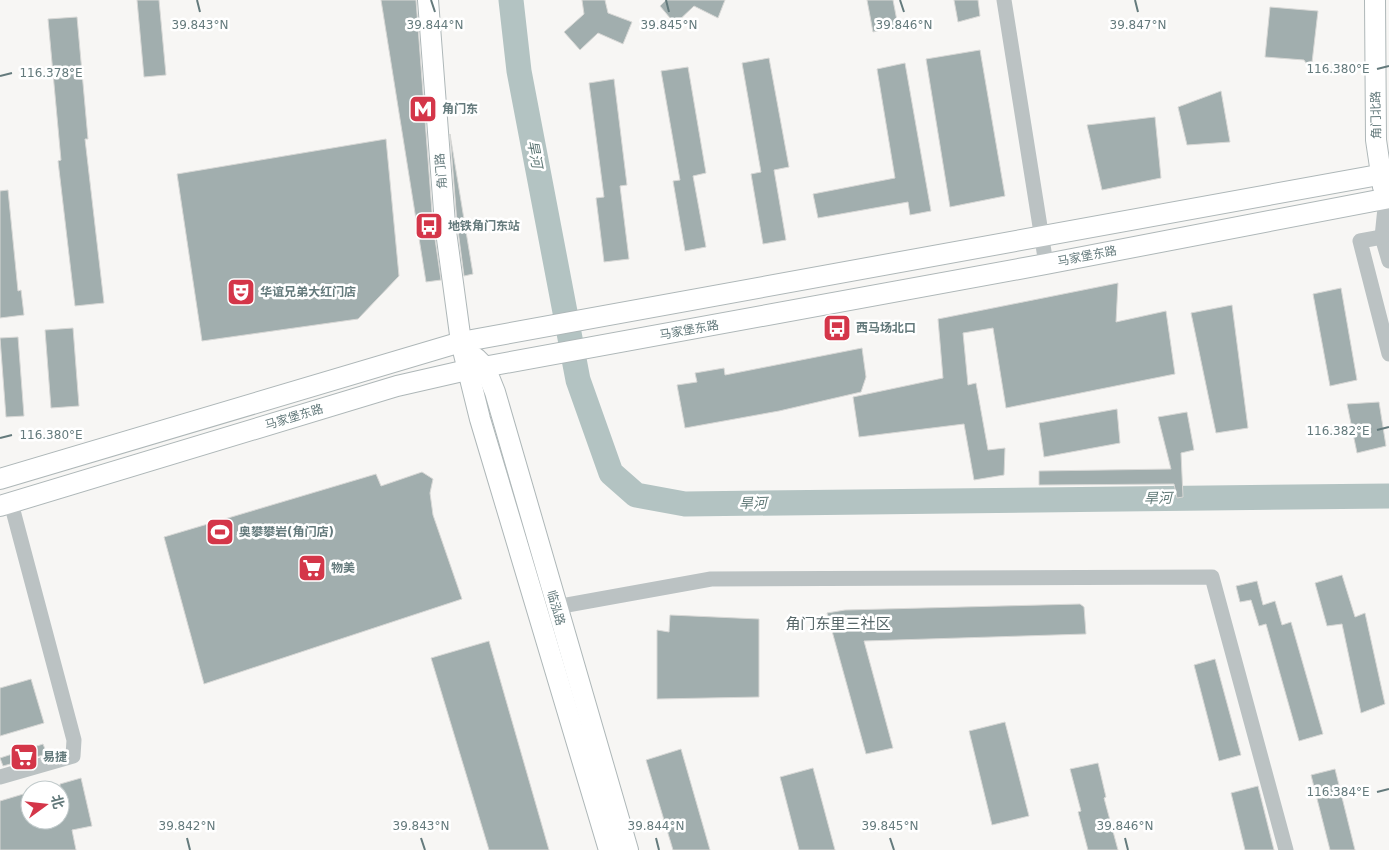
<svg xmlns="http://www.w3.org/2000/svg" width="1389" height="850" font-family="'DejaVu Sans','Noto Sans SC',sans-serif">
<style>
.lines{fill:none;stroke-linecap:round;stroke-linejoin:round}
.river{stroke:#b3c3c2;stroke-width:25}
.building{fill:#a1aeae;stroke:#d8d8d6}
.secondary-casing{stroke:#aeb7b8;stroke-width:22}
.street{stroke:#bbc2c3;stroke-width:15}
.secondary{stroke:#fff;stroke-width:20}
.ticks{fill:none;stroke:#647a7c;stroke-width:2}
.labels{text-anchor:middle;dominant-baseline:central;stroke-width:5;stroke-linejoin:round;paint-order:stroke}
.poi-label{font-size:12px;font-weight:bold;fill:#647a7c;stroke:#fff;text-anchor:start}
.street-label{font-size:12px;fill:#647a7c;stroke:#fff}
.water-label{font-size:14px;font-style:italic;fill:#5f7876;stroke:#fff}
.quarter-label{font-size:15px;fill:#566668;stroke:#fff}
.ticks-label{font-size:12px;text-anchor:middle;fill:#647a7c;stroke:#fff;stroke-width:5;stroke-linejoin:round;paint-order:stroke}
</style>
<rect width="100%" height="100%" fill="#f7f6f4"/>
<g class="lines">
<!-- river -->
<path class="river" d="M511,0L519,71L578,380L611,473L636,495L685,504L1389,496"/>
</g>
<!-- building -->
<g class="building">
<path d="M137,0H159L166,75L144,77Z"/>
<path d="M381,0H416L433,225L441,280L426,282Z"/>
<path d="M582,0H605L608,13L632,22L623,44L598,33L580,50L564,32L584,14Z"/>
<path d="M666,0H725L718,18L694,6L675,24L660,6Z"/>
<path d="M867,0H893L898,26L873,32Z"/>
<path d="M954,0H978L980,16L958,22Z"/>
<path d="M1270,7L1318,11L1311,71L1304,60L1265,57Z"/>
<path d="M77,17L88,139H85L104,303L75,306L58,161L61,160L48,19Z"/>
<path d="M980,50L1005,196L950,207L926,59Z"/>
<path d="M769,58L789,167L774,170L786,240L763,244L751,174L761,172L742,63Z"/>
<path d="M905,63L931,211L910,215L908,202L818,218L813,194L895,178L877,69Z"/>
<path d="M688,67L706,173L693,176L706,247L685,251L673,181L680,180L661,71Z"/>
<path d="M614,79L627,185L620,186L629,259L604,262L596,198L604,197L589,83Z"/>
<path d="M1221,91L1230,142L1187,145L1178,107Z"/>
<path d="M1155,117L1161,178L1102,190L1087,125Z"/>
<path d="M450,134L473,274L464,276L457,223Z"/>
<path d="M386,139L399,276L358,319L202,341L177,174Z"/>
<path d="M8,190L18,291L21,290L24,315L0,318V191Z"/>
<path d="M1118,283L1116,322L1166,311L1175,374L1006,408L993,328L963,333L968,385L976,383L988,450L1005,448L1004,475L974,480L964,424L859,437L853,397L943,378L938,319Z"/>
<path d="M1341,288L1357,380L1330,386L1313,294Z"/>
<path d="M1232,305L1248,428L1216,433L1191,313Z"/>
<path d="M73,328L79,406L51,408L45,330Z"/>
<path d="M18,337L24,416L6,417L0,338Z"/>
<path d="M862,348L866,377L861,392L779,411L685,428L677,385L697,382L695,373L724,368L725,375Z"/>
<path d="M1379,402L1386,446L1357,453L1347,404Z"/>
<path d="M1117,409L1120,443L1044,457L1039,423Z"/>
<path d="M1187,412L1194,450L1181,453L1183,497L1177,498L1174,484L1039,485V471L1171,469L1158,417Z"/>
<path d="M422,472L433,479L430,493L433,515L462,599L204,684L164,537L376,474L381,486Z"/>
<path d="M1342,575L1355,617L1365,613L1385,704L1361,713L1342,624L1327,626L1315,583Z"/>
<path d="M1257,581L1263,605L1275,601L1282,625L1291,622L1323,734L1299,741L1266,624L1259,626L1251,600L1240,602L1236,586Z"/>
<path d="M1080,604L1084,607L1086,634L864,641L893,748L866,754L827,613L845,610Z"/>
<path d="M670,615L759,619V697L657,699V630L669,632Z"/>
<path d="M489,641L549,850H489L431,658Z"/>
<path d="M1215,659L1241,755L1219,761L1194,665Z"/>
<path d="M31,679L44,723L0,736V688Z"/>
<path d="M1005,722L1029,816L992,825L969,731Z"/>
<path d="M43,744L47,754L3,766L0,758Z"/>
<path d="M681,749L710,850H673L646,760Z"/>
<path d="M1098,763L1106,797L1104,798L1118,850H1088L1078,812L1081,811L1070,769Z"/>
<path d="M813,768L835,850H799L780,777Z"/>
<path d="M1335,769L1355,850H1330L1311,775Z"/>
<path d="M81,778L92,826L72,830L76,850H0V801L30,792V820H60V784Z"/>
<path d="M1258,786L1274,850H1245L1231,793Z"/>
</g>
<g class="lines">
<defs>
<g id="secondary">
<path d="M428,0L445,224L461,342L480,419L609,850"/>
<path d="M1375,0L1376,140L1383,187"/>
<path d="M476,358L485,367L495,392L628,850"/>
<path d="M0,479L461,342L1389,173"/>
<path d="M0,506L397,386L467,370L1046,264L1389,198"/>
</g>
</defs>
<!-- secondary casing -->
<use href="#secondary" class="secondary-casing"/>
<!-- street -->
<g class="street">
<path d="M1004,0L1046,264"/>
<path d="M1386,198L1382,237L1389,261"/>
<path d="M1382,237L1360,241L1389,354"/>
<path d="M556,607L711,579L1212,577L1286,850"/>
<path d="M0,777L73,756L74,740L11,503"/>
</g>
<!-- secondary -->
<use href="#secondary" class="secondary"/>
</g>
<!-- ticks -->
<path class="ticks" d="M197,0L200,12M431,0L435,12M666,0L669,12M900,0L904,12M1135,0L1138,12M1377,69L1389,66M0,76L12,73M1377,430L1389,427M0,438L12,435M1377,792L1389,789M187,838L190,850M421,838L425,850M656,838L659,850M890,838L894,850M1125,838L1128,850"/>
<!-- icons -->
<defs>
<symbol id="metro-square" viewBox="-11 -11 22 22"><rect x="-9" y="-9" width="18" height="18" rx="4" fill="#d43649" stroke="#fff"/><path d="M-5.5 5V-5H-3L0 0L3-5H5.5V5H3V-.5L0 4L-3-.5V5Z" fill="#fff"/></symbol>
<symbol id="bus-square" viewBox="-11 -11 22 22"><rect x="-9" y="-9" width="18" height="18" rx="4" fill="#d43649" stroke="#fff"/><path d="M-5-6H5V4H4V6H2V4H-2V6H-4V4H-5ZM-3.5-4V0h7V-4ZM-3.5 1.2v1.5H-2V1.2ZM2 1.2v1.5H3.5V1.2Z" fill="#fff"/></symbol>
<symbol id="theatre-square" viewBox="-11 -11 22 22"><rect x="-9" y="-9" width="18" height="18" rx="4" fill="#d43649" stroke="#fff"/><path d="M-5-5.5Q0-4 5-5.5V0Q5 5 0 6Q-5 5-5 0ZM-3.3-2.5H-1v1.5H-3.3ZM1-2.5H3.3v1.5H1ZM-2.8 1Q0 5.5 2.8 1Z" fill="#fff"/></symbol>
<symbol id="stadium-square" viewBox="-11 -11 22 22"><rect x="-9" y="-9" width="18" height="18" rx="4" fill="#d43649" stroke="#fff"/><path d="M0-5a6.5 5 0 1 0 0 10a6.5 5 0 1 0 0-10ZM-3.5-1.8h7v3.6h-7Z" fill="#fff"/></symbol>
<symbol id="supermarket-square" viewBox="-11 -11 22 22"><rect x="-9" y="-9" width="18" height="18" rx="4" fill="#d43649" stroke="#fff"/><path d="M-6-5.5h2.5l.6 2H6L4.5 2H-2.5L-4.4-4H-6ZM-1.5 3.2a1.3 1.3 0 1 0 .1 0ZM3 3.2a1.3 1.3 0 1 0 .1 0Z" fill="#fff"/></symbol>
</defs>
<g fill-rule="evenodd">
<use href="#metro-square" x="407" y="93" width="32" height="32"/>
<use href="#bus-square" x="413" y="210" width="32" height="32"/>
<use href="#theatre-square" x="225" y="276" width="32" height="32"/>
<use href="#bus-square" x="821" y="312" width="32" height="32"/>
<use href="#stadium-square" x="204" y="516" width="32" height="32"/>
<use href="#supermarket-square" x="296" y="552" width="32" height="32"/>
<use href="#supermarket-square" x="8" y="741" width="32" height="32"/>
</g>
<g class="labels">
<!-- poi labels -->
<g class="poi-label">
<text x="442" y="109">角门东</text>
<text x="448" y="226">地铁角门东站</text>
<text x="260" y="292">华谊兄弟大红门店</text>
<text x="856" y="328">西马场北口</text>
<text x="239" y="532">奥攀攀岩(角门店)</text>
<text x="331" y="568">物美</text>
<text x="43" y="757">易捷</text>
</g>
<!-- street labels -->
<g class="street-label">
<text transform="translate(1376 115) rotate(-91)">角门北路</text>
<text transform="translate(441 171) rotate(-95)">角门路</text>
<text transform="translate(1087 256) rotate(-11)">马家堡东路</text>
<text transform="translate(689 330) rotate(-10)">马家堡东路</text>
<text transform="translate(294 417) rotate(-17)">马家堡东路</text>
<text transform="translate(556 608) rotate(74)">临泓路</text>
</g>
<!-- water labels -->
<g class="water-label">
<text transform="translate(535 154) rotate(79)">旱河</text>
<text transform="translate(1158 498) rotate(-1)">旱河</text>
<text transform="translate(753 503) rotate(-1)">旱河</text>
</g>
<!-- quarter labels -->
<g class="quarter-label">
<text x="838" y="624">角门东里三社区</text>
</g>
</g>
<g class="ticks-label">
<text x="200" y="29">39.843°N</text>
<text x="435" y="29">39.844°N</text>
<text x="669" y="29">39.845°N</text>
<text x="904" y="29">39.846°N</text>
<text x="1138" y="29">39.847°N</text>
<text x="1338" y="73">116.380°E</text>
<text x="51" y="77">116.378°E</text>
<text x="1338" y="435">116.382°E</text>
<text x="51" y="439">116.380°E</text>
<text x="1338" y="796">116.384°E</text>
<text x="187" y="830">39.842°N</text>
<text x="421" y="830">39.843°N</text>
<text x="656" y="830">39.844°N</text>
<text x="890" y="830">39.845°N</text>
<text x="1125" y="830">39.846°N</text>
</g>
<!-- north arrow -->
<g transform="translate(45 805) rotate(75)"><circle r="24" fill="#ffffff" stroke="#c1cacb"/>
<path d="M0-4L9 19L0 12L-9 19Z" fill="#d43649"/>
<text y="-8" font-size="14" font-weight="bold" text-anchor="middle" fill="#647a7c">北</text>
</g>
</svg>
